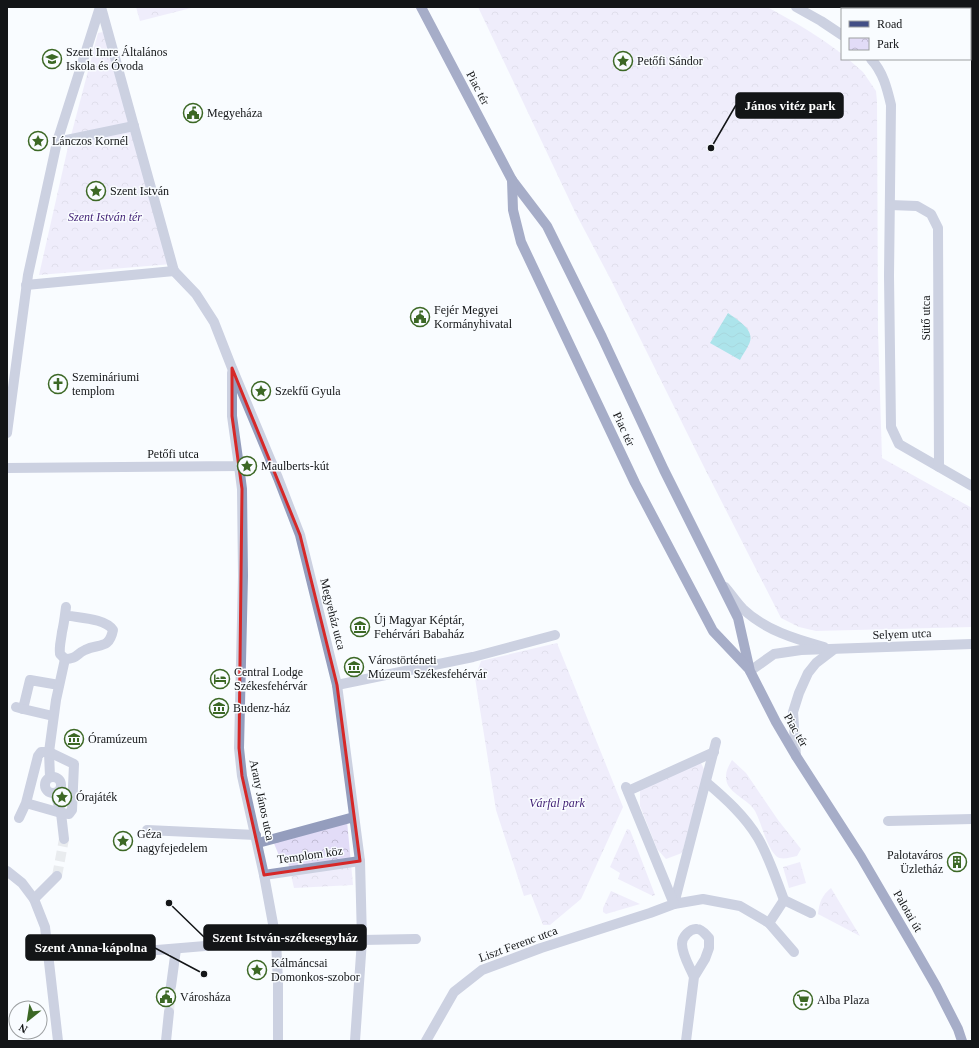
<svg xmlns="http://www.w3.org/2000/svg" width="979" height="1048" font-family="'Times New Roman',serif">
<style>
.park{fill:url(#park-crowns)}
.water{fill:url(#water-waves)}
.lines{fill:none;stroke-linecap:round;stroke-linejoin:round}
.minor-tunnel{stroke:#d6d9dc;stroke-width:10;stroke-dasharray:10 5;stroke-linecap:butt}
.minor{stroke:#949dbd;stroke-width:10}
.major{stroke:#424e85;stroke-width:10}
.marked{fill:none;stroke:#d62828;stroke-width:3;stroke-linejoin:round}
.labels{text-anchor:middle;dominant-baseline:central;stroke-width:3;stroke-linejoin:round;paint-order:stroke}
.poi-label{font-size:12px;fill:#131517;stroke:#f9fcff;text-anchor:start}
.street-label{font-size:12px;fill:#131517;stroke:#f9fcff}
.park-label{font-size:12px;font-style:italic;fill:#3f1e73;stroke:#f9fcff}
.leader{fill:none;stroke:#131517;stroke-width:1.5}
.callout-dot{fill:#131517;stroke:#f9fcff;stroke-width:1.5}
.callout{fill:#131517;stroke:#131517;stroke-width:1.5}
.callout-label{font-size:13px;text-anchor:middle;font-weight:bold;fill:#fff}
</style>
<defs>
<pattern id="park-crowns" width="20" height="18" patternUnits="userSpaceOnUse"><rect width="20" height="18" fill="#e2dcf7"/><path d="M2 6a3 3 0 1 1 6 0M12 15a3 3 0 1 1 6 0" fill="none" stroke="#c1bcd3"/></pattern>
<pattern id="water-waves" width="16" height="10" patternUnits="userSpaceOnUse"><rect width="16" height="10" fill="#4fc7d3"/><path d="M0 5q4-4 8 0t8 0" fill="none" stroke="#44aab4"/></pattern>
</defs>
<rect width="100%" height="100%" fill="#f9fcff"/>
<!-- park -->
<g class="park">
<path d="M136,7H195L140,21Z"/>
<path d="M478,7H767C793,21 819,36 842,54V59H848L863,72L876,91L877,101L878,331L882,458L972,508V627L816,631L799,627L781,618L706,471L611,280L576,214Z"/>
<path d="M108,31L172,264L39,275L68,147L98,33Z"/>
<path d="M557,643L623,807L581,899L550,925H543L531,894L524,896L496,810L475,678L481,661Z"/>
<path d="M732,760L746,773L778,820L801,849L797,856C790,857 782,861 776,856C766,846 762,824 755,811C749,800 732,795 727,783C724,774 728,767 732,760Z"/>
<path d="M700,761L705,771L682,853L666,859L657,849L640,806V788Z"/>
<path d="M347,821L353,885L294,888L287,858H280L273,841Z"/>
<path d="M627,829L630,830L655,895L653,896L618,879L620,873L610,867Z"/>
<path d="M800,862L806,883L789,888L783,867Z"/>
<path d="M831,888L860,936L818,914C819,903 822,895 831,888Z"/>
<path d="M611,891L640,904L606,914L603,912V908Z"/>
</g>
<!-- water -->
<path class="water" d="M728,313C737,320 758,331 748,346C746,351 742,355 740,360L710,343Z"/>
<g class="lines">
<!-- minor-tunnel -->
<g class="minor-tunnel">
<path d="M57,876L64,839"/>
<path d="M169,1012L171,986"/>
</g>
<!-- minor -->
<g class="minor">
<path d="M101,7L174,271"/>
<path d="M796,7L821,21L842,35"/>
<path d="M871,59C883,72 887,88 891,105L889,276L891,427L899,444L972,486"/>
<path d="M57,142L134,126"/>
<path d="M890,205L917,206L931,214L938,228L939,467"/>
<path d="M174,271L196,294L214,322L232,368L278,478L300,535L337,685L360,861L362,940L355,1041"/>
<path d="M26,285L174,271"/>
<path d="M7,433L28,275L57,142L100,7"/>
<path d="M239,466L242,489L243,576L239,748L242,776L264,875L276,940L278,983V1041"/>
<path d="M7,468L239,466L232,416V373"/>
<path d="M725,587C731,594 737,603 743,609C765,630 795,639 824,647"/>
<path d="M65,615C78,618 105,618 113,630C109,650 99,643 85,650C76,654 77,659 65,659L60,654C59,646 61,641 62,632C64,624 65,615 66,607"/>
<path d="M750,671L774,654L801,650L972,644"/>
<path d="M337,685L473,657L555,635"/>
<path d="M16,707L23,709L30,680L59,685"/>
<path d="M23,709L53,716"/>
<path d="M716,742L674,904L703,899L740,906L769,923L794,952"/>
<path d="M796,756L793,712L799,693L808,673L816,663L833,650"/>
<path d="M50,777L49,752L56,700L65,659"/>
<circle cx="53" cy="785" r="8"/>
<path d="M706,782C725,798 745,816 758,838C769,857 776,879 784,900L811,913"/>
<path d="M628,791L714,752"/>
<path d="M55,793L61,813L64,839"/>
<path d="M19,818L26,803L38,756L41,752H49L74,764L72,810L69,814L61,813L26,803"/>
<path d="M888,821L972,819"/>
<path d="M147,830L256,835"/>
<path d="M258,843L354,817"/>
<path d="M7,871L22,883L34,899L45,927L58,1041"/>
<path d="M264,875L360,861"/>
<path d="M34,899L57,876"/>
<path d="M769,923L784,900"/>
<path d="M362,940L416,939"/>
<path d="M133,952L276,940"/>
<path d="M49,954H108"/>
<path d="M171,986L176,949"/>
<path d="M166,1041L169,1012"/>
<path d="M426,1041L454,992L482,970L541,948L650,913L674,904L626,787"/>
<path d="M686,1041L694,977L705,959L709,948V938C706,935 702,929 697,929C690,928 682,937 682,944C682,955 690,967 694,977"/>
</g>
<!-- major -->
<g class="major">
<path d="M421,7L512,180L547,226L602,337L664,470L738,618L750,671L776,722L796,756L861,857L913,946L936,986L958,1029L962,1041"/>
<path d="M512,180L513,210L521,242L635,483L713,631L749,669"/>
</g>
</g>
<!-- marked area -->
<path d="M0 0H979V1048H0ZM232,368L300,535L337,685L360,861L264,875L242,776L239,748L242,489L232,416Z" fill="#f9fcff" fill-opacity=".55" fill-rule="evenodd"/>
<path class="marked" d="M232,368L300,535L337,685L360,861L264,875L242,776L239,748L242,489L232,416Z"/>
<!-- icons -->
<defs>
<symbol id="school-ring" viewBox="-11 -11 22 22"><circle r="9.5" fill="#f9fcff" stroke="#3c6825" stroke-width="1.5"/><path d="M0-5L7-2L0 1L-7-2ZM-4 1L0 2.5L4 1V4Q0 6-4 4Z" fill="#3c6825"/></symbol>
<symbol id="sight-ring" viewBox="-11 -11 22 22"><circle r="9.5" fill="#f9fcff" stroke="#3c6825" stroke-width="1.5"/><path d="M0-6L1.8-2.2L6-1.7L2.9 1.2L3.7 5.4L0 3.3L-3.7 5.4L-2.9 1.2L-6-1.7L-1.8-2.2Z" fill="#3c6825"/></symbol>
<symbol id="civic-ring" viewBox="-11 -11 22 22"><circle r="9.5" fill="#f9fcff" stroke="#3c6825" stroke-width="1.5"/><path d="M-.6-6.5H3V-4.5H.6V-3L4-1V1h2V6H-6V1h2V-1L-.6-3ZM-1.2 2.5V6h2.4V2.5Z" fill="#3c6825"/></symbol>
<symbol id="church-ring" viewBox="-11 -11 22 22"><circle r="9.5" fill="#f9fcff" stroke="#3c6825" stroke-width="1.5"/><path d="M-1.2-6h2.4v3.5h3.3v2.4h-3.3V6h-2.4V-.1h-3.3v-2.4h3.3Z" fill="#3c6825"/></symbol>
<symbol id="museum-ring" viewBox="-11 -11 22 22"><circle r="9.5" fill="#f9fcff" stroke="#3c6825" stroke-width="1.5"/><path d="M0-6L6-3V-2H-6V-3ZM-5-1h2V3h-2ZM-1-1h2V3h-2ZM3-1h2V3H3ZM-6 4H6V6H-6Z" fill="#3c6825"/></symbol>
<symbol id="hotel-ring" viewBox="-11 -11 22 22"><circle r="9.5" fill="#f9fcff" stroke="#3c6825" stroke-width="1.5"/><path d="M-6-4.5h1.5V1H6V5H4.5V3h-9V5H-6ZM-4 0a1.8 1.8 0 1 1 3.6 0ZM.5 0V-2.5h3Q6-2.5 6 0Z" fill="#3c6825"/></symbol>
<symbol id="building-ring" viewBox="-11 -11 22 22"><circle r="9.5" fill="#f9fcff" stroke="#3c6825" stroke-width="1.5"/><path d="M-4-6H4V6H1V3H-1V6H-4ZM-2.5-4.3h1.7v1.8h-1.7ZM.8-4.3h1.7v1.8H.8ZM-2.5-1h1.7V.8h-1.7ZM.8-1h1.7V.8H.8Z" fill="#3c6825"/></symbol>
<symbol id="supermarket-ring" viewBox="-11 -11 22 22"><circle r="9.5" fill="#f9fcff" stroke="#3c6825" stroke-width="1.5"/><path d="M-6-5.5h2.5l.6 2H6L4.5 2H-2.5L-4.4-4H-6ZM-1.5 3.2a1.3 1.3 0 1 0 .1 0ZM3 3.2a1.3 1.3 0 1 0 .1 0Z" fill="#3c6825"/></symbol>
</defs>
<g fill-rule="evenodd">
<use href="#school-ring" x="41" y="48" width="22" height="22"/>
<use href="#sight-ring" x="612" y="50" width="22" height="22"/>
<use href="#civic-ring" x="182" y="102" width="22" height="22"/>
<use href="#sight-ring" x="27" y="130" width="22" height="22"/>
<use href="#sight-ring" x="85" y="180" width="22" height="22"/>
<use href="#civic-ring" x="409" y="306" width="22" height="22"/>
<use href="#church-ring" x="47" y="373" width="22" height="22"/>
<use href="#sight-ring" x="250" y="380" width="22" height="22"/>
<use href="#sight-ring" x="236" y="455" width="22" height="22"/>
<use href="#museum-ring" x="349" y="616" width="22" height="22"/>
<use href="#museum-ring" x="343" y="656" width="22" height="22"/>
<use href="#hotel-ring" x="209" y="668" width="22" height="22"/>
<use href="#museum-ring" x="208" y="697" width="22" height="22"/>
<use href="#museum-ring" x="63" y="728" width="22" height="22"/>
<use href="#sight-ring" x="51" y="786" width="22" height="22"/>
<use href="#sight-ring" x="112" y="830" width="22" height="22"/>
<use href="#building-ring" x="946" y="851" width="22" height="22"/>
<use href="#sight-ring" x="246" y="959" width="22" height="22"/>
<use href="#civic-ring" x="155" y="986" width="22" height="22"/>
<use href="#supermarket-ring" x="792" y="989" width="22" height="22"/>
</g>
<g class="labels">
<!-- poi labels -->
<g class="poi-label">
<text x="66" y="52">Szent Imre Általános<tspan x="66" dy="14">Iskola és Óvoda</tspan></text>
<text x="637" y="61">Petőfi Sándor</text>
<text x="207" y="113">Megyeháza</text>
<text x="52" y="141">Lánczos Kornél</text>
<text x="110" y="191">Szent István</text>
<text x="434" y="310">Fejér Megyei<tspan x="434" dy="14">Kormányhivatal</tspan></text>
<text x="72" y="377">Szemináriumi<tspan x="72" dy="14">templom</tspan></text>
<text x="275" y="391">Szekfű Gyula</text>
<text x="261" y="466">Maulberts-kút</text>
<text x="374" y="620">Új Magyar Képtár,<tspan x="374" dy="14">Fehérvári Babaház</tspan></text>
<text x="368" y="660">Várostörténeti<tspan x="368" dy="14">Múzeum Székesfehérvár</tspan></text>
<text x="234" y="672">Central Lodge<tspan x="234" dy="14">Székesfehérvár</tspan></text>
<text x="233" y="708">Budenz-ház</text>
<text x="88" y="739">Óramúzeum</text>
<text x="76" y="797">Órajáték</text>
<text x="137" y="834">Géza<tspan x="137" dy="14">nagyfejedelem</tspan></text>
<text x="943" y="855" text-anchor="end">Palotaváros<tspan x="943" dy="14">Üzletház</tspan></text>
<text x="271" y="963">Kálmáncsai<tspan x="271" dy="14">Domonkos-szobor</tspan></text>
<text x="180" y="997">Városháza</text>
<text x="817" y="1000">Alba Plaza</text>
</g>
<!-- street labels -->
<g class="street-label">
<text transform="translate(478 88) rotate(62)">Piac tér</text>
<text transform="translate(926 318) rotate(-90)">Sütő utca</text>
<text transform="translate(624 429) rotate(65)">Piac tér</text>
<text x="173" y="454">Petőfi utca</text>
<text transform="translate(333 614) rotate(76)">Megyeház utca</text>
<text transform="translate(902 634) rotate(-2)">Selyem utca</text>
<text transform="translate(796 730) rotate(60)">Piac tér</text>
<text transform="translate(262 800) rotate(78)">Arany János utca</text>
<text transform="translate(310 855) rotate(-8)">Templom köz</text>
<text transform="translate(908 911) rotate(60)">Palotai út</text>
<text transform="translate(518 944) rotate(-20)">Liszt Ferenc utca</text>
</g>
<!-- park labels -->
<g class="park-label">
<text x="105" y="217">Szent István tér</text>
<text x="557" y="803">Várfal park</text>
</g>
</g>
<!-- callouts -->
<path class="leader" d="M711 148L736 105M169 903L204 937M204 974L155 948"/>
<g class="callout-dot">
<circle cx="711" cy="148" r="4"/>
<circle cx="169" cy="903" r="4"/>
<circle cx="204" cy="974" r="4"/>
</g>
<g class="callout">
<rect x="736" y="93" width="107" height="25" rx="4"/>
<rect x="204" y="925" width="162" height="25" rx="4"/>
<rect x="26" y="935" width="129" height="25" rx="4"/>
</g>
<g class="callout-label">
<text x="790" y="110">János vitéz park</text>
<text x="285" y="942">Szent István-székesegyház</text>
<text x="91" y="952">Szent Anna-kápolna</text>
</g>
<!-- border -->
<rect width="979" height="1048" fill="none" stroke="#131517" stroke-width="16"/>
<!-- legend -->
<rect x="841" y="8" width="130" height="52" fill="#f9fcff" stroke="#9da0a2"/>
<rect x="849" y="21" width="20" height="6" fill="#424e85" stroke="#9da0a2"/>
<text x="877" y="28" font-size="12" fill="#131517">Road</text>
<rect x="849" y="38" width="20" height="12" fill="url(#park-crowns)" stroke="#9da0a2"/>
<text x="877" y="48" font-size="12" fill="#131517">Park</text>
<!-- north arrow -->
<g transform="translate(28 1020) rotate(210)"><circle r="19" fill="#f9fcff" stroke="#9da0a2"/>
<path d="M0-3L7 15L0 10L-7 15Z" fill="#3c6825"/>
<text y="-6" font-size="11" font-weight="bold" text-anchor="middle" fill="#131517">N</text>
</g>
</svg>
